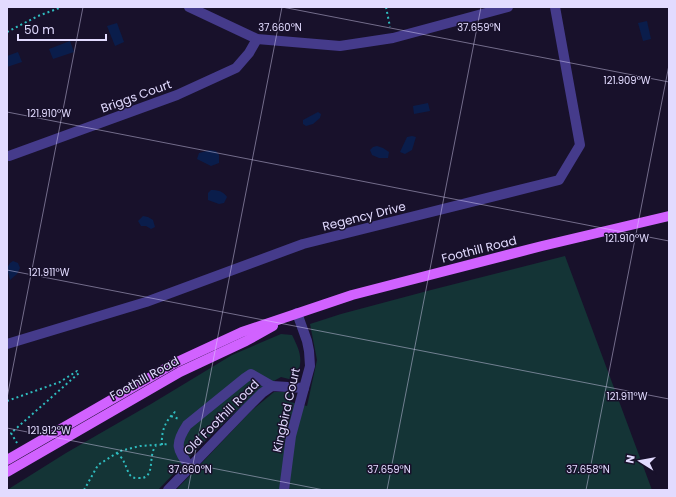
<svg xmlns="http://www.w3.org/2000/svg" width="676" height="497" font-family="Poppins,sans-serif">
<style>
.green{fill:#143436}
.water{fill:#0a1d4b}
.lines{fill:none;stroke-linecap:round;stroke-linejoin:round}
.path{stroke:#2fbcbf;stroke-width:2;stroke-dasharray:2 3;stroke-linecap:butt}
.minor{stroke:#453b8b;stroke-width:10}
.major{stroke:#d162ff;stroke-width:10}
.ticks{fill:none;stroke:#e2dbff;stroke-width:1;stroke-opacity:0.45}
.labels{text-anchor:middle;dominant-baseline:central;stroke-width:3;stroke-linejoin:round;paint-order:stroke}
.street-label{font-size:12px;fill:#e2dbff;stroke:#18112b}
.ticks-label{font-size:10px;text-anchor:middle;fill:#e2dbff;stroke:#18112b;stroke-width:3;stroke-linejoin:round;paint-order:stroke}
</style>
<rect width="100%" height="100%" fill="#18112b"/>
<!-- green -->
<g class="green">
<path d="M565,256L652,490H176L251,411L268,397L274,392H290V402L307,406L317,360L310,324L341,314L431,290Z"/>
<path d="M281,334L292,335C300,351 304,360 296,377L289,379L281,377L261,388L208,438L158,490H7L66,453L151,404L232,355Z"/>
</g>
<!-- water -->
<g class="water">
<path d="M647,21L651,39L643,41L638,23Z"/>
<path d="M117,23L124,42L115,46L107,26Z"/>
<path d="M70,41L74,52L53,59L49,49Z"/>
<path d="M18,52L22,62L7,67V56Z"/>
<path d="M428,103L430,111L414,114L413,106Z"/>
<path d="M318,112L321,114L320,118L313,124L306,126L303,124V120Z"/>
<path d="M412,136L416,137L412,150L405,154L400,152L407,137Z"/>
<path d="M377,146L383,148L389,152L388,158H379L372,155L370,150L373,147Z"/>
<path d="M210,150L216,151L219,155V163L211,166L197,159L199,153Z"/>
<path d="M211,190C218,190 223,191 227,197L224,203L219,204L208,200V193Z"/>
<path d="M143,216L148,217L153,220L155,227L151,229L146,226H141L138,221Z"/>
<path d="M13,261L18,263L20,268L17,274L10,280L7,268L10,263Z"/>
</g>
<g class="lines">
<!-- path -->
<g class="path">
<path d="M386,7L390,27"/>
<path d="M7,32L38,16L62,7"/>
<path d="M7,401L60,382L77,371L79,373L11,433L17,443"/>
<path d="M171,416L179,419"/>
<path d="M162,445C161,432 165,421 175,412L178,413"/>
<path d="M117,453C119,455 122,458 123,460C126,465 127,471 130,475C132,478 135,478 138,478C157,480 147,455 156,446"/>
<path d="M84,490L98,465L120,451L140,446L169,444"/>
</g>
<!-- minor -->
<g class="minor">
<path d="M189,7L257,39L340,46L393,38L508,7"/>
<path d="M9,156L177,95L236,68L249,53L257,39"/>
<path d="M7,344L146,302L303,244L559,180L580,145L555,7"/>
<path d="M190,467C177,449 174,445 187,425L245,378L251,374L272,386"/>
<path d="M168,490L245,410L262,393L272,386L304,388"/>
<path d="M284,490L291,436L310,366L309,351L307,341L297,313"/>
</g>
<!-- major -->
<g class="major">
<path d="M7,460L175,363L242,332L352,295L542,246L669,216"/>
<path d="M7,472L180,372L246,341L273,326"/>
</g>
</g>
<!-- ticks -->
<path class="ticks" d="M282,7L669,82M7,112L669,241M7,270L669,399M7,398L83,7M7,428L324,490M188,490L282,7M387,490L481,7M586,490L669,65"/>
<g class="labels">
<!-- street labels -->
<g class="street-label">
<text transform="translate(136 96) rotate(-20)">Briggs Court</text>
<text transform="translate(364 216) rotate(-14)">Regency Drive</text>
<text transform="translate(479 249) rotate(-14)">Foothill Road</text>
<text transform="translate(144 378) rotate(-29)">Foothill Road</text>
<text transform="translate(286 410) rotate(-77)">Kingbird Court</text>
<text transform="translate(221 417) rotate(-45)">Old Foothill Road</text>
</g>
</g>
<g class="ticks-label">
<text x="280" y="31">37.660°N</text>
<text x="479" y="31">37.659°N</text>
<text x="627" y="84">121.909°W</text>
<text x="49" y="117">121.910°W</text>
<text x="627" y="242">121.910°W</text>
<text x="49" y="276">121.911°W</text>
<text x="627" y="400">121.911°W</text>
<text x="49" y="434">121.912°W</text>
<text x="190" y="473">37.660°N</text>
<text x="389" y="473">37.659°N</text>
<text x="588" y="473">37.658°N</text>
</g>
<!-- border -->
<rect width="676" height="497" fill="none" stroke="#e2dbff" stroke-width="16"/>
<!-- north arrow -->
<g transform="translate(640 461) rotate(281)" stroke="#18112b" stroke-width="3" paint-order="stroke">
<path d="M0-3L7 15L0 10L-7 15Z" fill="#e2dbff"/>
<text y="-6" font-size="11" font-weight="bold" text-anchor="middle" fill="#e2dbff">N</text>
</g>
<!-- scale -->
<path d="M18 34v6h88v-6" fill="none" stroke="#e2dbff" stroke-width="2"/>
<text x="24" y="34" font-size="12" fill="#e2dbff" stroke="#18112b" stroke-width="3" paint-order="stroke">50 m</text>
</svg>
